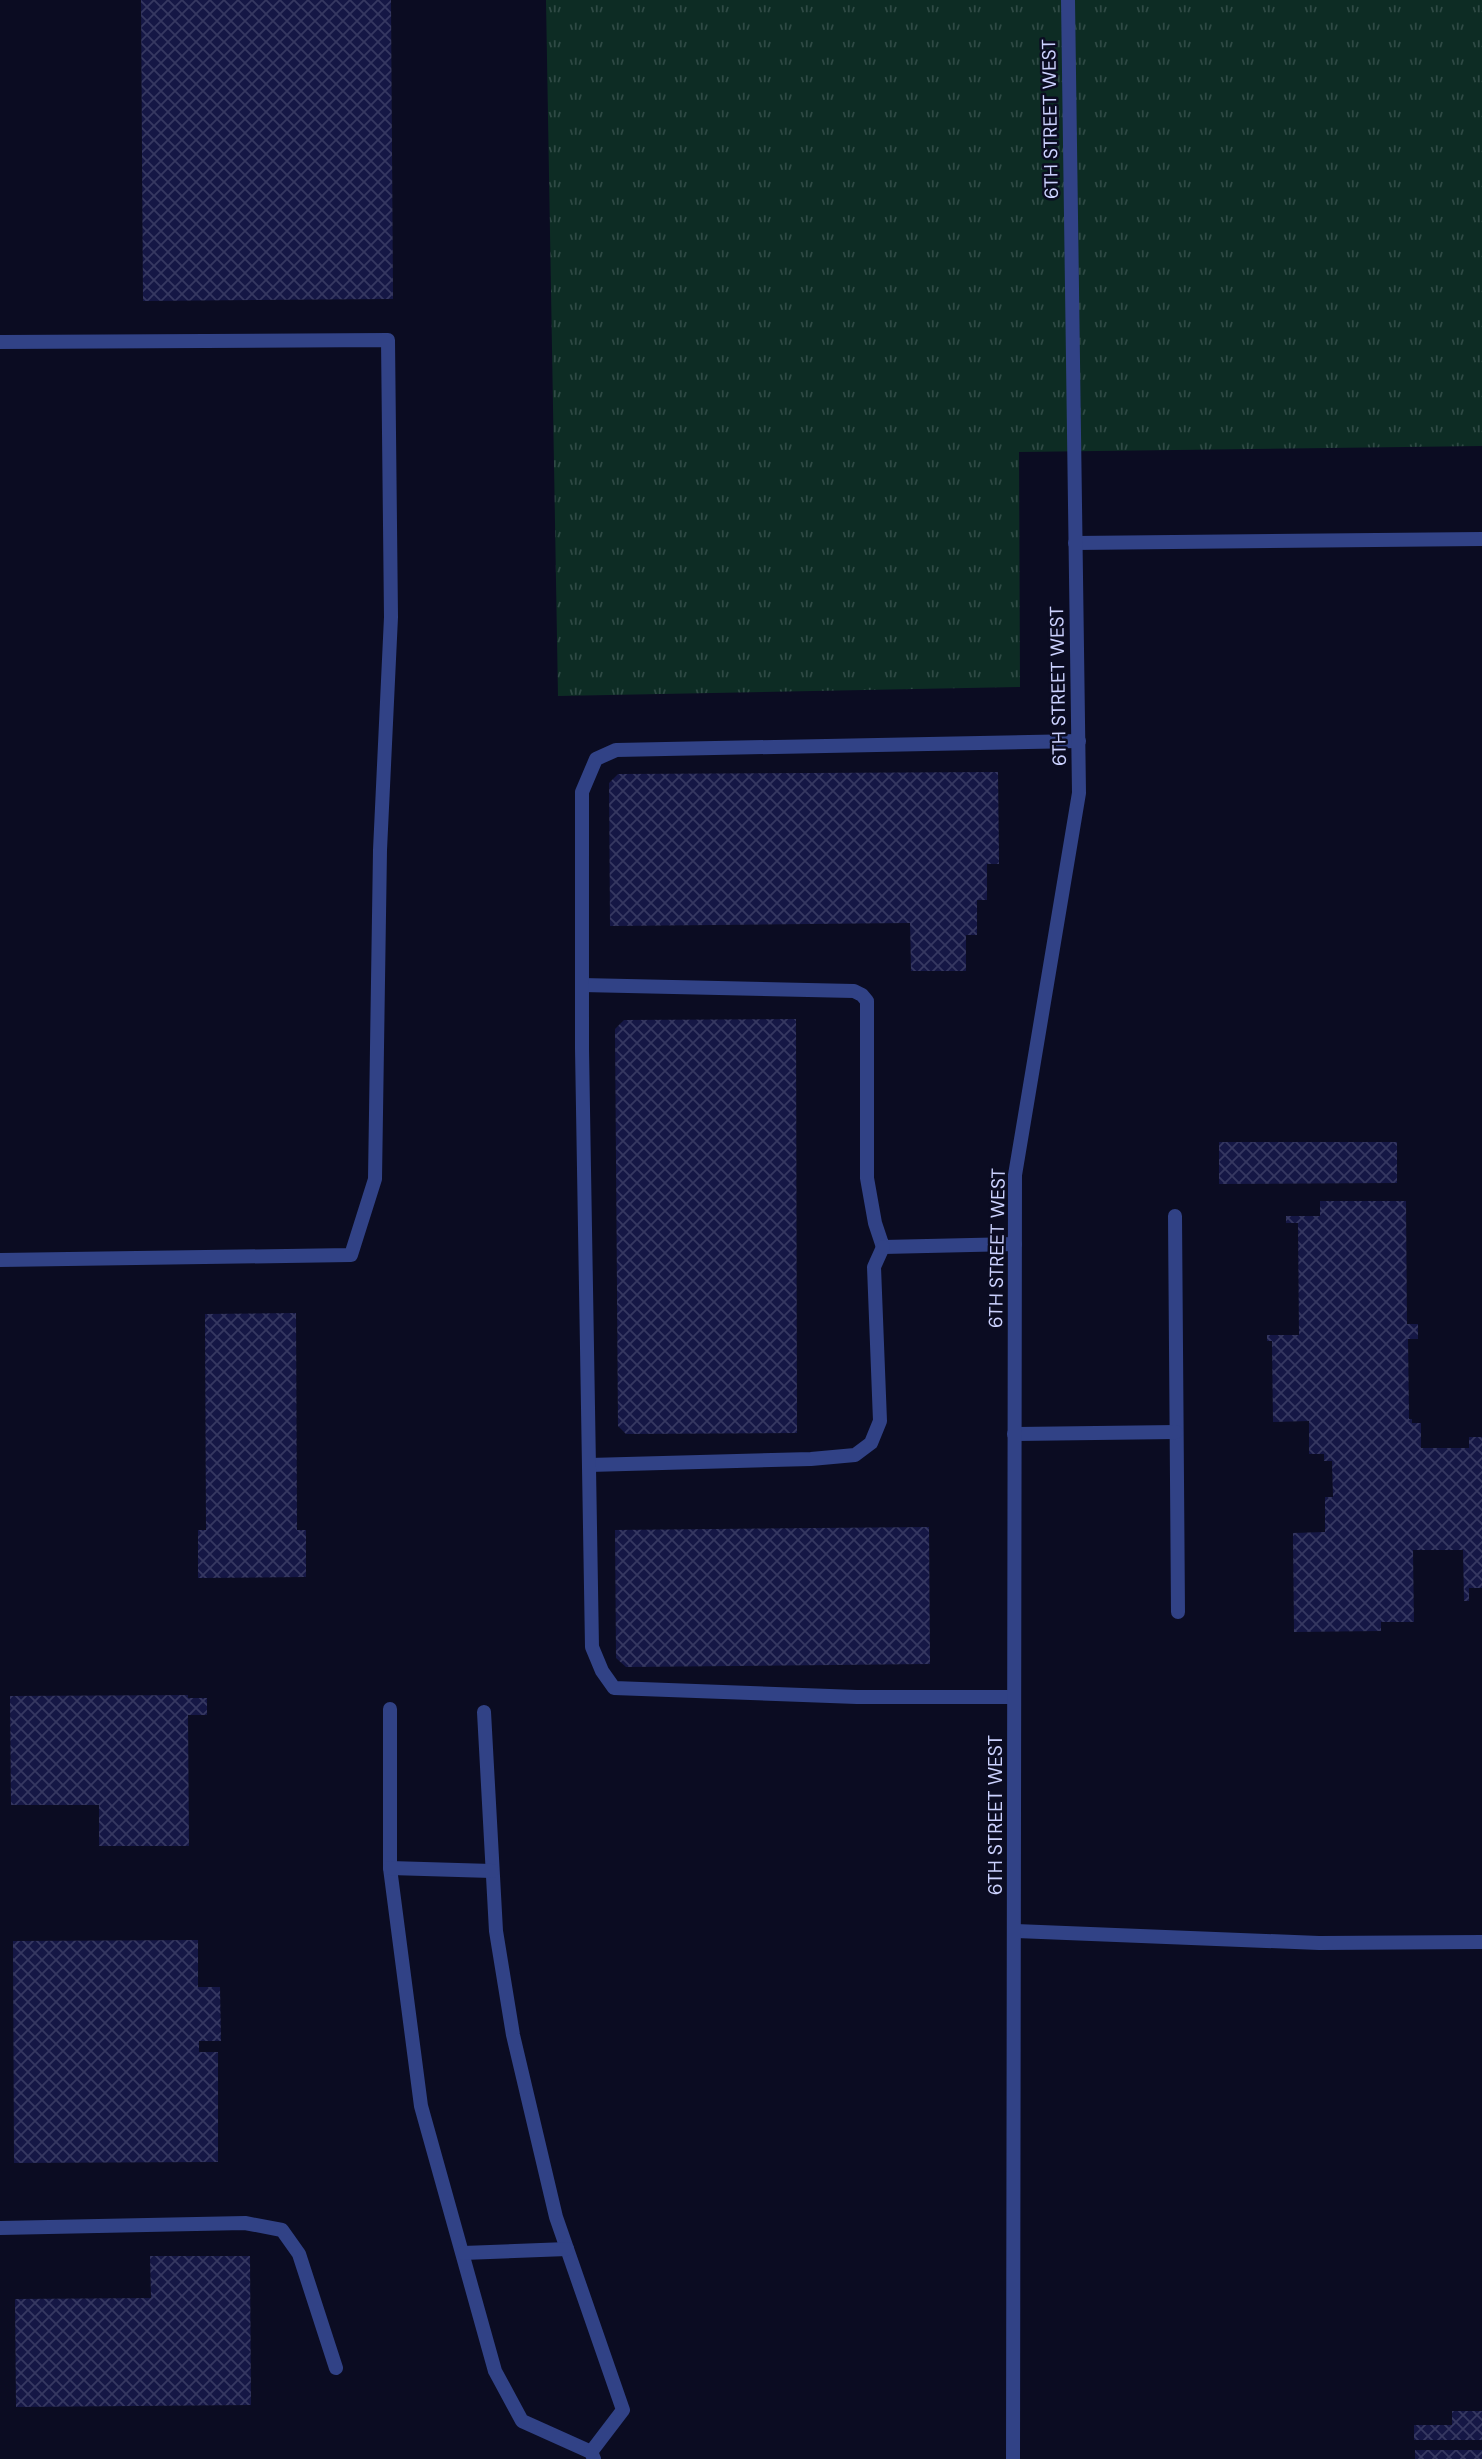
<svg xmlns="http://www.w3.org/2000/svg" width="1482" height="2459" font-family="'DM Sans',sans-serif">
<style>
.grass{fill:url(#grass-tufts)}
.building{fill:url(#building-cross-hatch)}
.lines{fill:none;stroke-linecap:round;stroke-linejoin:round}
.service{stroke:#314286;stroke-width:14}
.minor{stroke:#314286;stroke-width:14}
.labels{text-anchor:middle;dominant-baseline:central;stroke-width:5;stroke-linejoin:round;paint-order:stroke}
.street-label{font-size:19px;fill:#ccd2ff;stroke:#0b0c22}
</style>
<defs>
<pattern id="grass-tufts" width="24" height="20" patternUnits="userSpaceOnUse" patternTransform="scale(1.75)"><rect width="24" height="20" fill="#0d2c24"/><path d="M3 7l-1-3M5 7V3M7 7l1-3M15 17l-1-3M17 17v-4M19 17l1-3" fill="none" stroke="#2f4a45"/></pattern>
<pattern id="building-cross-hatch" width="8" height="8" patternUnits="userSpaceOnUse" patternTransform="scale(1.75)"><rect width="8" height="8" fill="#151745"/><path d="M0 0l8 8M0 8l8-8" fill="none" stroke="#363861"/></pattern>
</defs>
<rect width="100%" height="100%" fill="#0b0c22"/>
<!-- grass -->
<path class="grass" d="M546,0H1482V446L1019,452L1020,687L558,696Z"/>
<!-- building -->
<g class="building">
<path d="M141,0H391L393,299L143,301Z"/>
<path d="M998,772L999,864H987V900H977V935H966V971H911L910,923L610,926L609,783L618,774Z"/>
<path d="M796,1019L797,1433L626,1434L618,1426L615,1029L624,1020Z"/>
<path d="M1219,1142H1397V1183L1219,1184Z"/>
<path d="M1320,1201H1406L1407,1324H1418V1339H1408L1409,1419H1412V1423H1421V1448H1469V1437H1482V1588H1469V1601H1464L1463,1550H1413L1414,1622H1381V1631L1294,1632L1293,1533L1325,1532V1497H1333L1332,1461H1324V1454H1309V1421L1273,1422L1272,1341H1267V1335H1299L1298,1223H1286V1216H1320Z"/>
<path d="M296,1313L297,1530H306V1577L198,1578V1530H206L205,1314Z"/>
<path d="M929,1527L930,1664L626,1667L616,1658L615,1530Z"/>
<path d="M188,1695V1698H207V1715H188L189,1846H99V1805H11L10,1696Z"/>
<path d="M198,1940V1987H220L221,2041H199V2052H218V2162L14,2163L13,1941Z"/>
<path d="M150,2256H250L251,2405L16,2407L15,2299L151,2298Z"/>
<path d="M1452,2411H1482V2440H1414V2425H1452Z"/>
<rect x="1415" y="2450" width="67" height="9"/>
</g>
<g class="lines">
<!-- service -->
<g class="service">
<path d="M0,342L388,340L391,617L380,850L375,1179L351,1255L0,1260"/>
<path d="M1075,543L1482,539"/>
<path d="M582,985L854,991L862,995L867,1001V1178L875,1223L883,1247L1015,1244"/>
<path d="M1175,1216L1178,1612"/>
<path d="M1014,1434L1176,1432"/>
<path d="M589,1465L811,1459L855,1455L871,1443L880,1421L874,1267L883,1247"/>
<path d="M1014,1697H857L614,1688L602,1671L592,1647L582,1049V792L596,759L616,750L1079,741"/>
<path d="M390,1709V1868L421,2106L495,2371L522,2421L591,2452L594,2459"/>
<path d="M484,1712L496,1931L513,2035L556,2217L623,2410L591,2452"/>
<path d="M390,1868L492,1871"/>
<path d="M1014,1931L1319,1943L1482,1942"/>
<path d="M0,2228L245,2223L282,2230L299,2254L336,2368"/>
<path d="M463,2253L567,2249"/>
</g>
<!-- minor -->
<path class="minor" d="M1013,2459L1015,1175L1079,793L1068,0"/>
</g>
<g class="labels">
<!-- street labels -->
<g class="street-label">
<text transform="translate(1050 119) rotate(-91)">6TH STREET WEST</text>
<text transform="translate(1058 686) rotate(-91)">6TH STREET WEST</text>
<text transform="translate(997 1248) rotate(-89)">6TH STREET WEST</text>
<text transform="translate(995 1815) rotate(-90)">6TH STREET WEST</text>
</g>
</g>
</svg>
